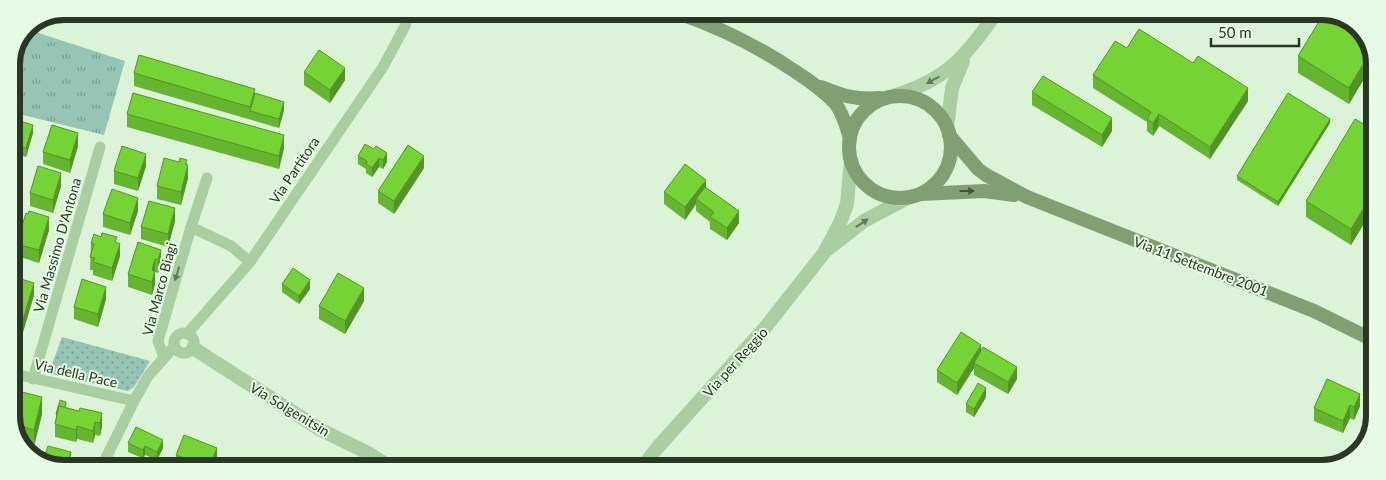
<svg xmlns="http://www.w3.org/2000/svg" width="1386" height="480" font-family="Lato,sans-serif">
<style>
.grass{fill:url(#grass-dots)}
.park{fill:url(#park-tufts)}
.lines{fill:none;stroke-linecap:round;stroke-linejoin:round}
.minor{stroke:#aacda2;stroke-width:11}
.tertiary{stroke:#aacda2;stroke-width:14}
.secondary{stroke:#80a073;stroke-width:14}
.wall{fill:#65b52e}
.shaded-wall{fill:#539426}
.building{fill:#76d336;stroke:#539426}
.oneway{fill:#647a5d}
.oneway2{fill:#44563c}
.labels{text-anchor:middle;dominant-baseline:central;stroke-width:4;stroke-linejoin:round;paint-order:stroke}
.street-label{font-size:14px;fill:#2b3725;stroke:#e6fbe4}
.rim{fill:none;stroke:#2b3725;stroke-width:6}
</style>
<defs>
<pattern id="grass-dots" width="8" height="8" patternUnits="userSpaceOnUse" patternTransform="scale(1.25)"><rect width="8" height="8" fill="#96c4b5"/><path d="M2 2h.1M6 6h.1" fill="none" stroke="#7ba093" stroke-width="1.8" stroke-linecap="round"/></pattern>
<pattern id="park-tufts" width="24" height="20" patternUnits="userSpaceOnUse" patternTransform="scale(1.25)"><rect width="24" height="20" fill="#96c4b5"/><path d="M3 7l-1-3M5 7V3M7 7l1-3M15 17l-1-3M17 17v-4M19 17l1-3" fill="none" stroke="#7ba093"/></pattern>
</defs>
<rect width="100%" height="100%" fill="#dbf4d7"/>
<!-- grass -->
<path class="grass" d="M62,337L150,361L134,387L128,391L52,374L50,370Z"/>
<!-- park -->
<path class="park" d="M26,29L125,61L104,135L11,112V61Z"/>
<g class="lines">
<!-- minor -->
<g class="minor">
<path d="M207,178L191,227L231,246L250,262"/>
<circle cx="184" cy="343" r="10"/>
<path d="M187,334L250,262L383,67L405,26L409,12"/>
<path d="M164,358L158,341L191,227"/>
<path d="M11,373L134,401"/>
<path d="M33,379L100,147"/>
<path d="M102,466L134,401L148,376L171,350L176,349"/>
</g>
<!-- tertiary -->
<g class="tertiary">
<path d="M893,96C946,80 965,58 996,13"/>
<path d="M947,128L952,88L963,61"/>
<path d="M828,249L864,221L909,197"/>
<path d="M193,348L321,430L368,453L390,467"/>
<path d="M642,467L658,447L764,329L824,253L840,223L847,204L851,160"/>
</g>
<!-- secondary -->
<g class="secondary">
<path d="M678,13C721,28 758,46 796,72C810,81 824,91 835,103C843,113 846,126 850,138"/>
<path d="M821,87C843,96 856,100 880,98"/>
<circle cx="900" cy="147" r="51"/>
<path d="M949,135L978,169L986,175L1027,197L1314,311L1373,340"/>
<path d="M921,194L984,191L1014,195"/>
</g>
</g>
<!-- wall -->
<g class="wall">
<path d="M1127,48L1248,101L1210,159L1159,126L1153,136L1147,131V122L1093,88V75Z"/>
<path d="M1298,56L1374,59V62L1349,104L1298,73Z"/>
<path d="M304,72L345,80L330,103L304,85Z"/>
<path d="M134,73L255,93L284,110L279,128L134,86Z"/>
<path d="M1374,88V114L1370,111V95Z"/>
<path d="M1032,92L1112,131L1102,147L1032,105Z"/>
<path d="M127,114L284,148L279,169L127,127Z"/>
<path d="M11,118L33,133L26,157L11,152Z"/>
<path d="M1330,123L1278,206L1237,180V176Z"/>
<path d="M1374,130V207L1351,245L1306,217V201Z"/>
<path d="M365,144L387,162L383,169L379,167L372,177L366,173V169L358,164V156Z"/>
<path d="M78,146L70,173L43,164V152Z"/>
<path d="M11,160L22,176L13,201H11Z"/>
<path d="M187,165L188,178L181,205L157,199V186Z"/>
<path d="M146,166L138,191L114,184V171Z"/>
<path d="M424,168L394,214L378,203V191Z"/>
<path d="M61,186L53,213L30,206V193Z"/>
<path d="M706,188L739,223L727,240L710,229V222L696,211V204L685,220L664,204V192Z"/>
<path d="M138,211L130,235L103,227V214Z"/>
<path d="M175,221L168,247L141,239V227Z"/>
<path d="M49,230L39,263L20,257V251L18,250V238Z"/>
<path d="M117,242L120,256L112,281L93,275V270H90L91,243Z"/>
<path d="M138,242L161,262L158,273L155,272V284L152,295L128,287V274Z"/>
<path d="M11,276L34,295L18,349L11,347Z"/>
<path d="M282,284L310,289L299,304L282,292Z"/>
<path d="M106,299L98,327L74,319V307Z"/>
<path d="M364,301L345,334L319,319V306Z"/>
<path d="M981,351L1017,379L1008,394L974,375V368L957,395L937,382V370Z"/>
<path d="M1327,379L1360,406L1354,420L1350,418L1343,433L1314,421V408Z"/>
<path d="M986,397L974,417L966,412V404Z"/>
<path d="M66,406V408L79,411L102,413V426L100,436L95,435L93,443L77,439L76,442L55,437V424L56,418V414Z"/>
<path d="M42,414L34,446L20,442L11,420Z"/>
<path d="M1372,433L1354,458H1353V454Z"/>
<path d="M128,443L163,448L157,460L145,455L144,458L151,466L142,458L128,452Z"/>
<path d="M176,455L217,461L215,466H176Z"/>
<path d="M43,460L71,465L70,466H47L43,463Z"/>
</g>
<!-- shaded-wall -->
<g class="shaded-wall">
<path d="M1371,51L1374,59V62L1349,104V88Z"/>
<path d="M345,68V80L330,103V90Z"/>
<path d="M1248,88V101L1210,159V147Z"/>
<path d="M284,102V110L279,128V119Z"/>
<path d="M1159,114V126L1153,136V123Z"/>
<path d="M1112,118V131L1102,147V135Z"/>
<path d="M1330,119V123L1278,206V202Z"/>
<path d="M33,125V133L26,157V148Z"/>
<path d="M78,133V146L70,173V160Z"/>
<path d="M284,135V148L279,169V156Z"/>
<path d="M387,153V162L383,169V160Z"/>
<path d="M146,154V166L138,191V178Z"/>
<path d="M424,156V168L394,214V201Z"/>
<path d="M379,158V167L372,177V168Z"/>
<path d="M187,160V170L188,165V178L181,205V192Z"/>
<path d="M22,164V176L13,201V189Z"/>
<path d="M61,173V186L53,213V200Z"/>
<path d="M706,180V192L696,199V204L685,220V207Z"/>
<path d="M1374,191V207L1351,245V229Z"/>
<path d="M138,198V211L130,235V223Z"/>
<path d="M175,208V221L168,247V234Z"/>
<path d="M739,211V223L727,240V228Z"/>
<path d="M49,217V230L39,263V250Z"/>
<path d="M120,244V256L112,281V268Z"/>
<path d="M161,250V262L158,273V260Z"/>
<path d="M155,259V284L152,295V270Z"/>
<path d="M310,280V289L299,304V296Z"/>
<path d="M34,283V295L18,349V336Z"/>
<path d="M106,287V299L98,327V314Z"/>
<path d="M364,288V301L345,334V321Z"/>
<path d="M981,345V358L974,363V368L957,395V383Z"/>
<path d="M1017,367V379L1008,394V382Z"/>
<path d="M986,388V397L974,417V409Z"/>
<path d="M1360,394V406L1354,420V407Z"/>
<path d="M42,397V414L34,446V430Z"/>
<path d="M1350,405V418L1343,433V421Z"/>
<path d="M102,413V426L100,436V423Z"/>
<path d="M95,422V435L93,443V431Z"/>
<path d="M19,425V440L17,434Z"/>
<path d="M77,426V439L76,442V430Z"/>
<path d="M163,440V448L157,460V452Z"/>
<path d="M145,446V455L143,459V450Z"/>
<path d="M217,448V461L215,466H209Z"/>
<path d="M71,452L70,466H66Z"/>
</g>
<!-- building -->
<g class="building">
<path d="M1323,15L1367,41L1371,51L1349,88L1298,56Z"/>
<path d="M1139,29L1193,63L1198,56L1248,88L1210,147L1159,114L1153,123L1147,119L1151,112L1093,75L1115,41L1127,48Z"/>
<path d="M319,50L345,68L330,90L304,72Z"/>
<path d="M139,55L255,89L250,107L134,73Z"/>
<path d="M1043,76L1112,118L1102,135L1032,92Z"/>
<path d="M1374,88V97L1370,95Z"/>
<path d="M133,93L284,135L279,156L127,114Z"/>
<path d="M255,93L284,102L279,119L250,111Z"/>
<path d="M1288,93L1330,119L1278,202L1237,176Z"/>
<path d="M11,118L33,125L26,148L11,144Z"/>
<path d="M1355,119L1374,130V191L1351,229L1306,201Z"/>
<path d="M52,125L78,133L70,160L43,152Z"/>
<path d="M365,144L374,149L376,146L387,153L383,160L379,158L372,168L366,164L367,161L358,156Z"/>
<path d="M408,145L424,156L394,201L378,191Z"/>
<path d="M122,146L146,154L138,178L114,171Z"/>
<path d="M164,158L179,162L180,158L187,160L185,164L188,165L181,192L157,186Z"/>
<path d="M11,160L22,164L13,189L11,188Z"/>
<path d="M685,164L706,180L685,207L664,192Z"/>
<path d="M38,166L61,173L53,200L30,193Z"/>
<path d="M705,187L739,211L727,228L710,217L714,212L696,199Z"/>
<path d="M112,189L138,198L130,223L103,214Z"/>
<path d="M149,201L175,208L168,234L141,227Z"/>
<path d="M29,211L49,217L39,250L20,245L22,239L18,238L26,213L28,214Z"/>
<path d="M102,233L117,237L115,242L120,244L112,268L93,262L95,258L90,257L94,244L91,243L94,234L101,237Z"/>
<path d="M138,242L161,250L158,260L155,259L152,270L155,271L152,282L128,274Z"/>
<path d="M293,268L310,280L299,296L282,284Z"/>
<path d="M338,273L364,288L345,321L319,306Z"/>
<path d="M11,276L34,283L18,336L11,334Z"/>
<path d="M82,279L106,287L98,314L74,307Z"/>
<path d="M961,332L981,345L957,383L937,370Z"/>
<path d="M983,347L1017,367L1008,382L974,363Z"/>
<path d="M1327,379L1360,394L1354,407L1350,405L1343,421L1314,408Z"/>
<path d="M978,383L986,388L974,409L966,404Z"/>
<path d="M14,390L42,397L34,430L19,425L17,434L11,420V399Z"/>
<path d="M60,400L66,402L65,408L59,406L57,414H56Z"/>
<path d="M59,406L79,411L80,408L102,413L100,423L95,422L93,431L77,426L76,430L55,424Z"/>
<path d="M136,427L163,440L157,452L145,446L143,450L128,443Z"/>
<path d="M1365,430L1372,433L1356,455L1353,454L1356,446L1358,447Z"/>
<path d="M184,435L217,448L209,466H204L176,455Z"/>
<path d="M48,446L71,452L66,466H47L46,465L47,461L43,460Z"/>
<path d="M142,457L151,462L148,466H138Z"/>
<path d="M236,461L246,466H233Z"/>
</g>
<!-- one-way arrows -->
<defs><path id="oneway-solid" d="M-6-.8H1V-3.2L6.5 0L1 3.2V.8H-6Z" transform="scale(1.25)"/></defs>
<g class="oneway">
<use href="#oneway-solid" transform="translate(933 80) rotate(151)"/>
<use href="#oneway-solid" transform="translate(862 223) rotate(-33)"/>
<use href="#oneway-solid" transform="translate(177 274) rotate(107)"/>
</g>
<use class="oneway2" href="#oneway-solid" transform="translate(967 191)"/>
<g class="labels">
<!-- street labels -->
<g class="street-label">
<text transform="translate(294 170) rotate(-56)">Via Partitora</text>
<text transform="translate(57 245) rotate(-74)">Via Massimo D'Antona</text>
<text transform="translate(1201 266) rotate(21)">Via 11 Settembre 2001</text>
<text transform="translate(159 289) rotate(-75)">Via Marco Biagi</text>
<text transform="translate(735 362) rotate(-48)">Via per Reggio</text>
<text transform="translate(76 373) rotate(13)">Via della Pace</text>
<text transform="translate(290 409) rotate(31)">Via Solgenitsin</text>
</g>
</g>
<!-- crop -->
<path d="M0 0H1386V480H0ZM64 20H1322A44 44 0 0 1 1366 64V416A44 44 0 0 1 1322 460H64A44 44 0 0 1 20 416V64A44 44 0 0 1 64 20Z" fill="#e6fbe4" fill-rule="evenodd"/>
<path class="rim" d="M64 20H1322A44 44 0 0 1 1366 64V416A44 44 0 0 1 1322 460H64A44 44 0 0 1 20 416V64A44 44 0 0 1 64 20Z"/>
<!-- scale -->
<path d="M1211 38v8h88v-8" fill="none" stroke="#2b3725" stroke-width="2.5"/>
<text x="1218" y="38" font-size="15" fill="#2b3725" stroke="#e6fbe4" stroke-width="4" paint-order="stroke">50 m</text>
</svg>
